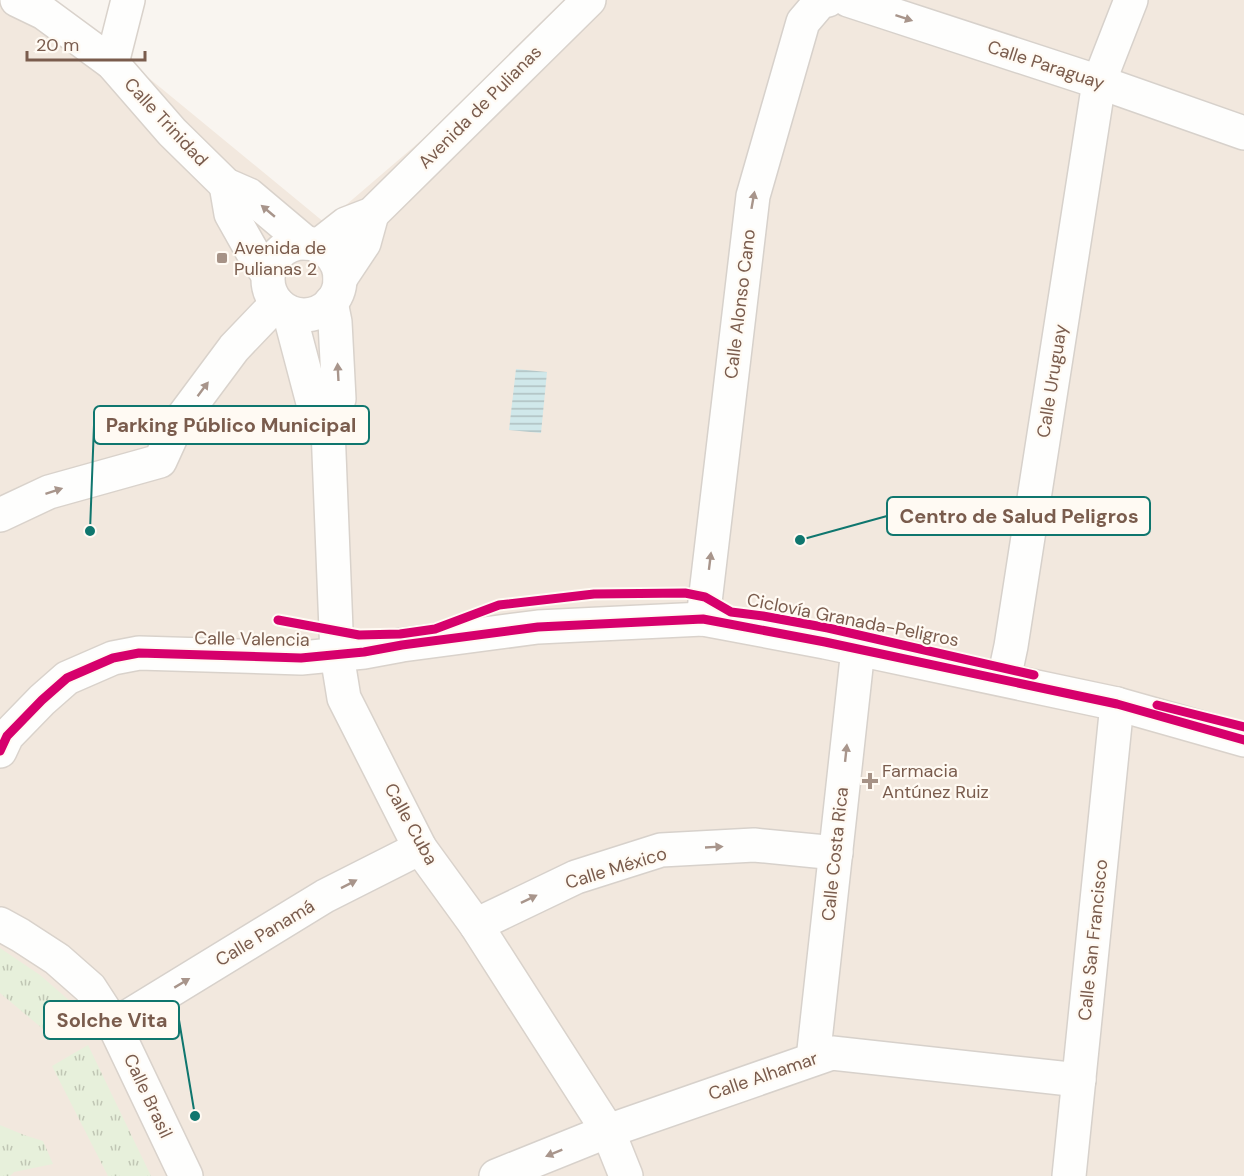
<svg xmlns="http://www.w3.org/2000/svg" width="1244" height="1176" font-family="'DM Sans',sans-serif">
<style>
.residential{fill:#f2e8de}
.grass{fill:url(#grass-tufts)}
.water{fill:url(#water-rules)}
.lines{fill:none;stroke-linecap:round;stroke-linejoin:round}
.street-casing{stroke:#d7d1cb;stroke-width:36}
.secondary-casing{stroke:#d9d2cb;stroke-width:36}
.street{stroke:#fefefd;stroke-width:33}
.secondary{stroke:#fefefd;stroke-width:33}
.cycleway-casing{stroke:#fffaf3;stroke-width:13}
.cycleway{stroke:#d6006c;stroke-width:9}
.oneway{fill:#a8958b}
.poi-dot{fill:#a69286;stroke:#fffaf3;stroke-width:2}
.labels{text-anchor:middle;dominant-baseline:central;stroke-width:4.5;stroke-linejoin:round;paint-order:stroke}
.street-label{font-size:18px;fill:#7a5c4d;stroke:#fffaf3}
.poi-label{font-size:18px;fill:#7a5c4d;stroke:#fffaf3;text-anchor:start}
.leader{fill:none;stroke:#0f766e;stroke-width:2}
.callout-dot{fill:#0f766e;stroke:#fffaf3;stroke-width:2}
.callout{fill:#fffaf3;stroke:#0f766e;stroke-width:2}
.callout-label{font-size:20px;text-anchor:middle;font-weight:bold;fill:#7a5c4d}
</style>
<defs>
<pattern id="grass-tufts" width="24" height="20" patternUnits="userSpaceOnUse" patternTransform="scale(1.5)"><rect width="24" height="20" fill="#e7f0db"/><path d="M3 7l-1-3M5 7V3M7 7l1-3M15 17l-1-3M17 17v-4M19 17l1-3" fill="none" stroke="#c0c6b4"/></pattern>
<pattern id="water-rules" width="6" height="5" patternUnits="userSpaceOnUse" patternTransform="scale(1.5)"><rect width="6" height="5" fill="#d0e8ea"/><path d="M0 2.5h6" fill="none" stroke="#aebfc0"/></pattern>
</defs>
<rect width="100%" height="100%" fill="#f9f5f0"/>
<!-- residential -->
<path class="residential" d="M0,0H54L325,223L585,0H1244V1176H0Z"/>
<!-- grass -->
<g class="grass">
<path d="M0,948L40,975L86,1015L43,1029L0,993Z"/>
<path d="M88,1045L151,1176H108L52,1066Z"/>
<path d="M0,1125L24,1135L43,1141L53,1164L14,1172L10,1176H0Z"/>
</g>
<!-- water -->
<path class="water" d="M516,369L547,372L541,433L509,430Z"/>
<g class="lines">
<defs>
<g id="street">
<path d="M848,0L1099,82L1244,133"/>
<path d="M703,619L753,196L803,22L820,2L828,0"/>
<path d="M1004,679L1011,646L1099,82L1131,0"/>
<path d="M476,925L576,877L661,850L754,845L836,853"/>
<path d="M114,1025L325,896L420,848"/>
<path d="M813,1059L858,649"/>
<path d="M496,1176L608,1131L832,1053L1079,1080"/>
<path d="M1069,1176L1117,704"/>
</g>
<g id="secondary">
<path d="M17,0L44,13L112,63L172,132L226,185L249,195L306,243"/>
<path d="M112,63L128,0"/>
<path d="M226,185L231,214L257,260L268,274"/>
<circle cx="304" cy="279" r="36"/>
<path d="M318,246L346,224L372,214L589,0"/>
<path d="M340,279L364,243L372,214"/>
<path d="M331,302L335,322L339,399L328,428L337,655L344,698L420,848L476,925L608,1131L626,1176"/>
<path d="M289,312L313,403L328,428"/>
<path d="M0,515L49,492L160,461L176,426L234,348L277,303"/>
<path d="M0,751L7,736L42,700L67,678L113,658L139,653L301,658L364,652L402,645L538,627L703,619L825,642L1117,704L1244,740"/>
<path d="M0,924L20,935L57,959L90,988L114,1025L186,1176"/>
</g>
</defs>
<!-- street casing -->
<use href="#street" class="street-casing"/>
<!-- secondary casing -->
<use href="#secondary" class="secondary-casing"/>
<!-- street -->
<use href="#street" class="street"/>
<!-- secondary -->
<use href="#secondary" class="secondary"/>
<defs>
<g id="cycleway">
<path d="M278,620L359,635L400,634L435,629L499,605L594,594L685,593L705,597L731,612L763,616L828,628L1034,675"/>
<path d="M1157,705L1244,727"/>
<path d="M0,751L7,736L42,700L67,678L113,658L139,653L301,658L364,652L402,645L538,627L703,619L825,642L1117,704L1244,740"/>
</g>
</defs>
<!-- cycleway casing -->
<use href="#cycleway" class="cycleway-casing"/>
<!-- cycleway -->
<use href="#cycleway" class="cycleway"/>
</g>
<!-- one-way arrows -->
<defs><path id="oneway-solid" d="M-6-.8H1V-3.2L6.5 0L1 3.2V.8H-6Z" transform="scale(1.5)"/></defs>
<g class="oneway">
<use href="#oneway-solid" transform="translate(904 18) rotate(18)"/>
<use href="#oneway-solid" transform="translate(753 200) rotate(-80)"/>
<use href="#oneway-solid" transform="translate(268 211) rotate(-140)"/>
<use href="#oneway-solid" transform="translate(338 372) rotate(-93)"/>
<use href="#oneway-solid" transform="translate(203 389) rotate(-53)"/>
<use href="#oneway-solid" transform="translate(54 491) rotate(-18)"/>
<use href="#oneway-solid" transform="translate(710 561) rotate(-83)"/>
<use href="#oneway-solid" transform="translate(846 753) rotate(-84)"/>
<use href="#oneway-solid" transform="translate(714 847) rotate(-3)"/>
<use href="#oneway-solid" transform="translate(349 884) rotate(-27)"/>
<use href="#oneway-solid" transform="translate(529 899) rotate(-26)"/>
<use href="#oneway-solid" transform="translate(182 983) rotate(-31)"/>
<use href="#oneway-solid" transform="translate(554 1153) rotate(158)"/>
</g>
<!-- markers -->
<g class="poi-dot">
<rect x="216" y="252" width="12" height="12" rx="3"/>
<path d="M867 772h6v6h6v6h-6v6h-6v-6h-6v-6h6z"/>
</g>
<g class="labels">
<!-- street labels -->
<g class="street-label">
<text transform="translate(1046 65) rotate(18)">Calle Paraguay</text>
<text transform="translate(480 107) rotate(-45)">Avenida de Pulianas</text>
<text transform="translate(166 122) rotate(47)">Calle Trinidad</text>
<text transform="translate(740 304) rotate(-83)">Calle Alonso Cano</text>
<text transform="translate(1052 381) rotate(-81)">Calle Uruguay</text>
<text transform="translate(853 620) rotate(11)">Ciclovía Granada-Peligros</text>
<text transform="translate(252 639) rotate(1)">Calle Valencia</text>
<text transform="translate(411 824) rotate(61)">Calle Cuba</text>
<text transform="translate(835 854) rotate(-84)">Calle Costa Rica</text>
<text transform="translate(616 868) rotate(-17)">Calle México</text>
<text transform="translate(265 933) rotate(-31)">Calle Panamá</text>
<text transform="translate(1093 940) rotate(-84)">Calle San Francisco</text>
<text transform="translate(763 1076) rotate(-19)">Calle Alhamar</text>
<text transform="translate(148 1096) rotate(65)">Calle Brasil</text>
</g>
<!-- poi labels -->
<g class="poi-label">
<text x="234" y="248">Avenida de<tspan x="234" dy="21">Pulianas 2</tspan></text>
<text x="882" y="771">Farmacia<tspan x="882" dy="21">Antúnez Ruiz</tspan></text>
</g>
</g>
<!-- callouts -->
<path class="leader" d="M90 531L94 425M800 540L887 516M195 1116L179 1020"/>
<g class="callout-dot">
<circle cx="90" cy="531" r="6"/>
<circle cx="800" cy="540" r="6"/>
<circle cx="195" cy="1116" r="6"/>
</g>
<g class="callout">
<rect x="94" y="406" width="275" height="38" rx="6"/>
<rect x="887" y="497" width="263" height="38" rx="6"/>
<rect x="44" y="1001" width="135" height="38" rx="6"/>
</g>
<g class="callout-label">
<text x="231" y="432">Parking Público Municipal</text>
<text x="1019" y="523">Centro de Salud Peligros</text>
<text x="112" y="1027">Solche Vita</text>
</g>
<!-- scale -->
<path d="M27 51v9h118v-9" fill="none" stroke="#7a5c4d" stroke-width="3"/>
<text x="36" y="51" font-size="18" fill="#7a5c4d" stroke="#fffaf3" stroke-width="4.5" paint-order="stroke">20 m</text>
</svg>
